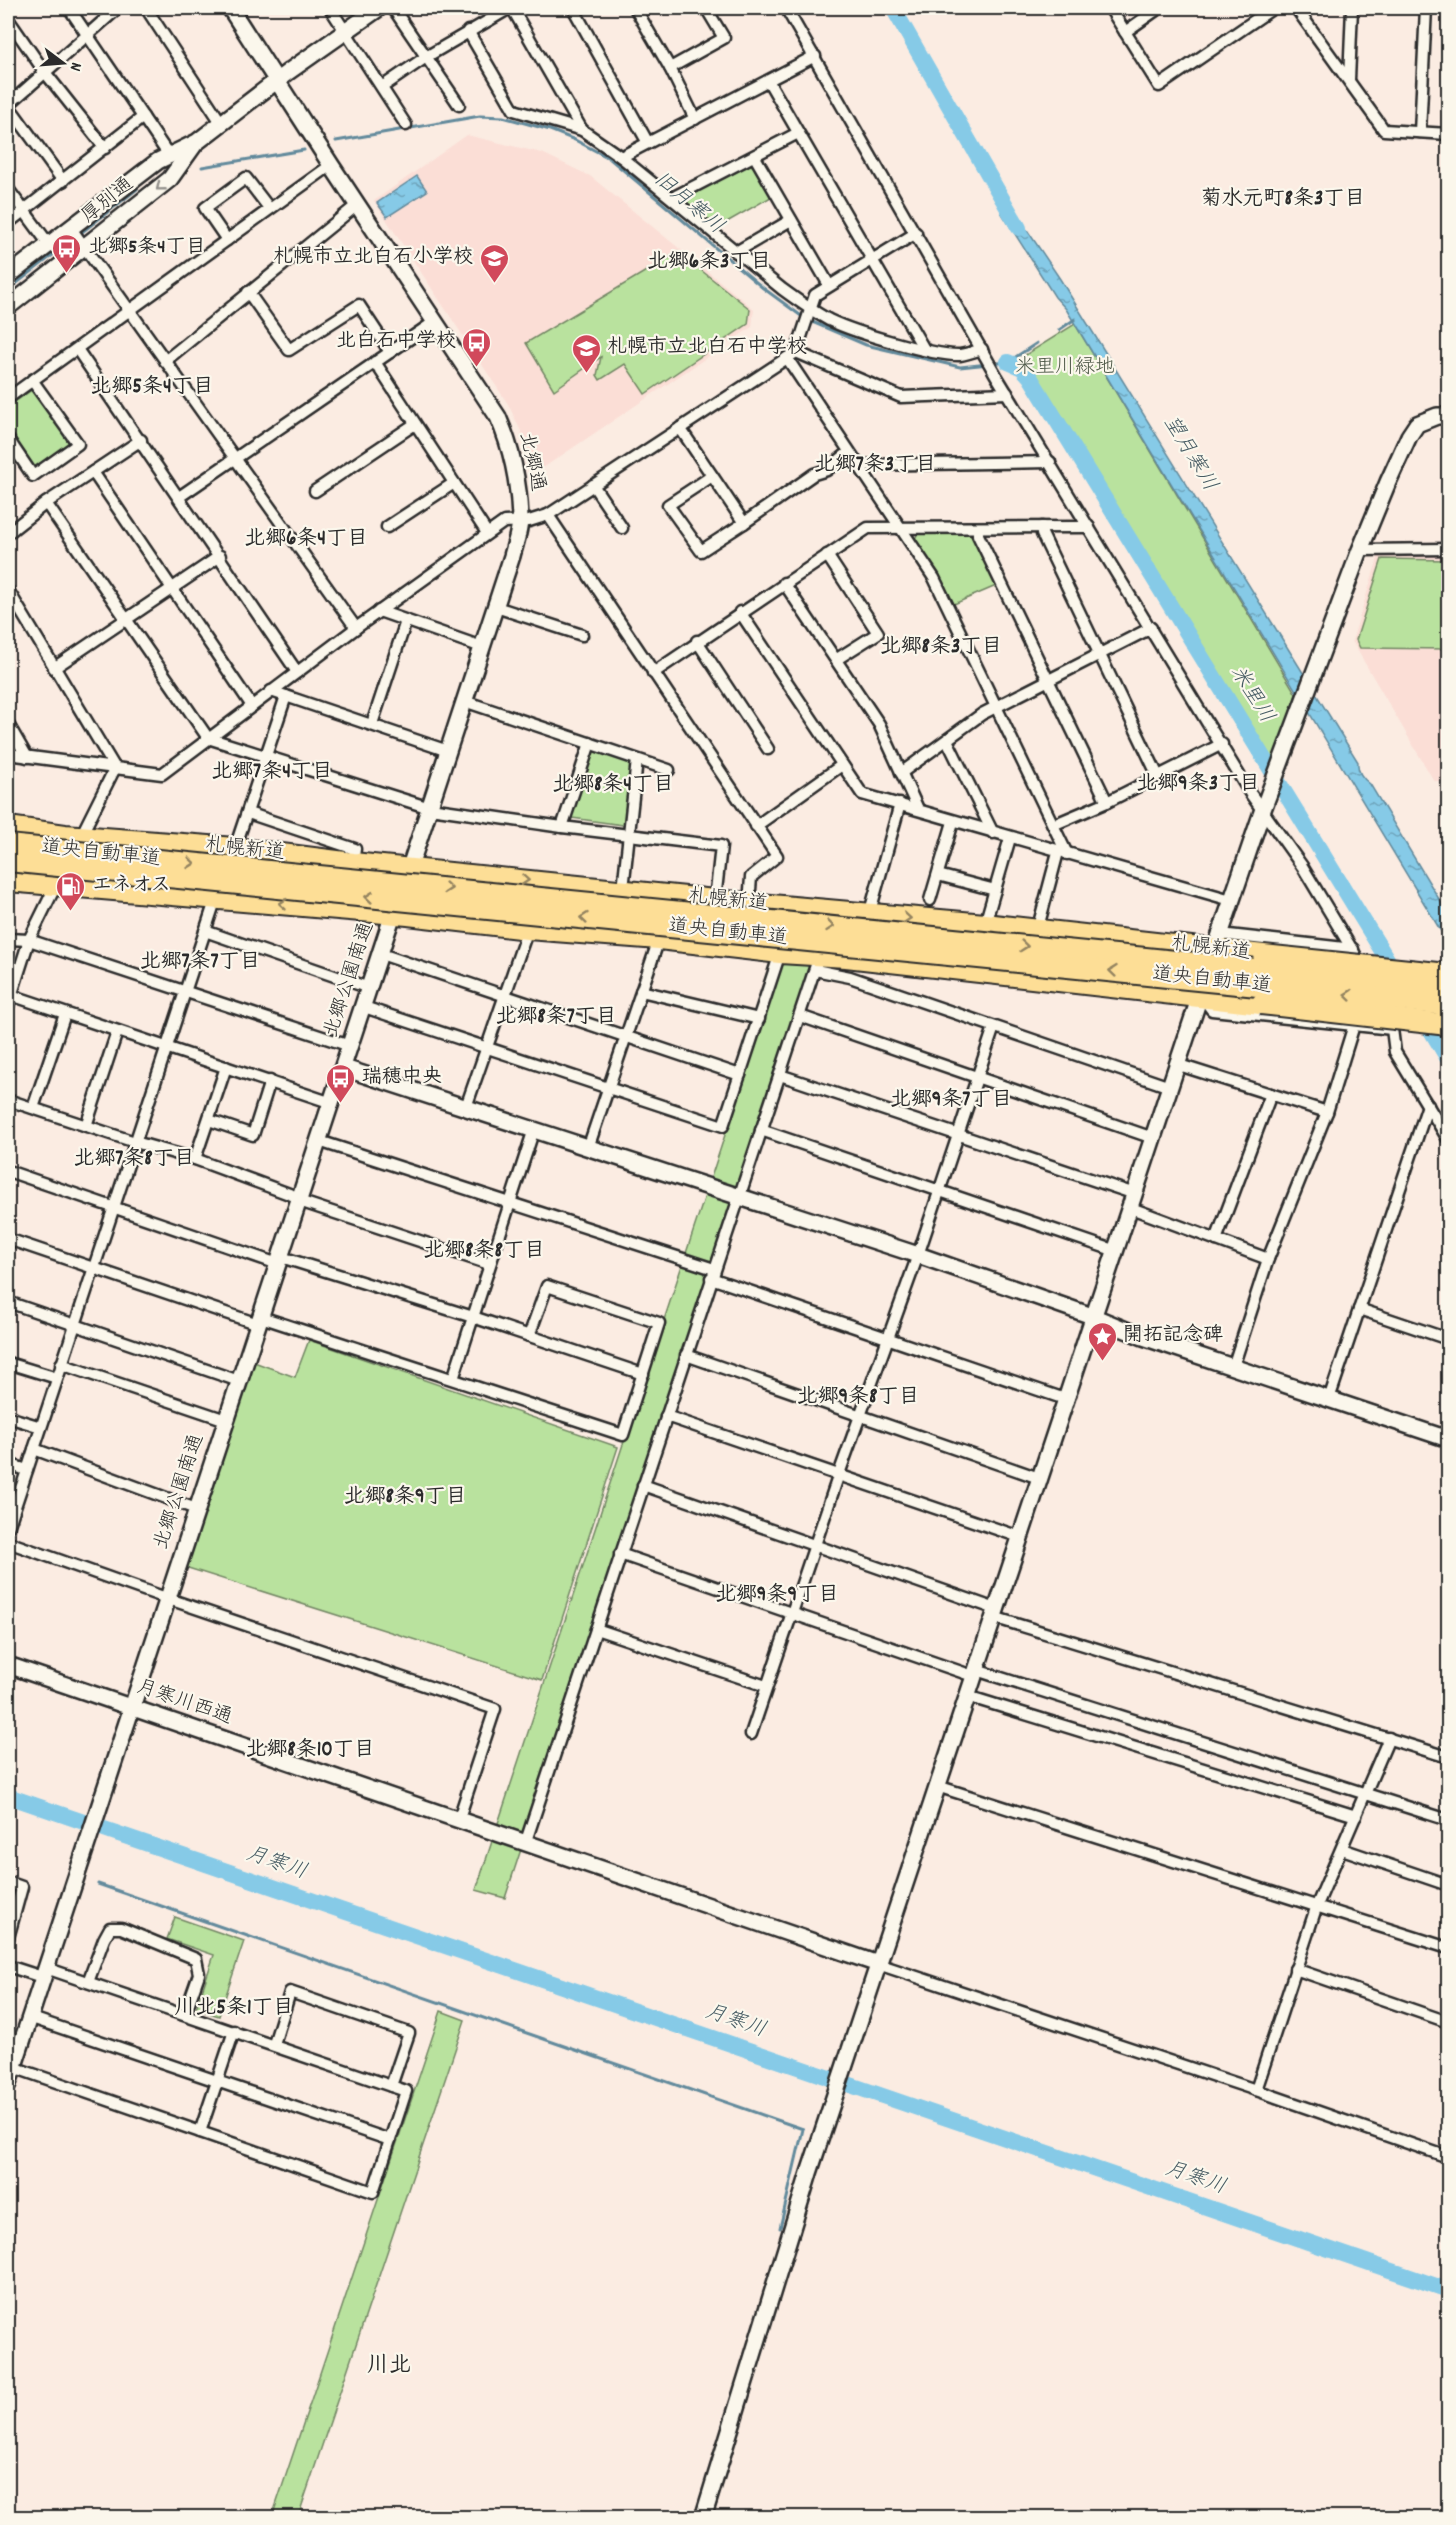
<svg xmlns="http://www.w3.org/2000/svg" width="1456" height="2525" font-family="Dekko,'Klee One',sans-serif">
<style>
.built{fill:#fbded6}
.green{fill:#b9e29e;stroke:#728664;stroke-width:1.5}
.water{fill:url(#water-ripples);stroke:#628a9c;stroke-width:1.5}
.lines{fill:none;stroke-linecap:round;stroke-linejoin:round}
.stream{stroke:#628a9c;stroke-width:3}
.river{stroke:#86cae7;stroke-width:16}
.street-casing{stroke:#2b2b2b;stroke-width:15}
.secondary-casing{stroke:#2b2b2b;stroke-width:20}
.highway-casing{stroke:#2b2b2b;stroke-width:24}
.street{stroke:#fbf7ec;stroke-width:10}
.secondary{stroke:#fbf7ec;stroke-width:15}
.highway{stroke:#fdde96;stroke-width:20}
.highway-bridge-casing{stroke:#2b2b2b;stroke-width:24;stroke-linecap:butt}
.highway-bridge{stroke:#fdde96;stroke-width:20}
.oneway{stroke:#93918c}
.oneway2{stroke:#948460}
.labels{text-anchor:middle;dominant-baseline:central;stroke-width:4.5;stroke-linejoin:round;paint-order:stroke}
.street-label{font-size:20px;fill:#2b2b2b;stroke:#fbf7ec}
.poi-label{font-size:20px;font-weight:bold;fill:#2b2b2b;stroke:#fbf7ec;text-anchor:start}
.park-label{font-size:20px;fill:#4e5948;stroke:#fbf7ec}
.neighbourhood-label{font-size:21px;font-weight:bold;fill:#2b2b2b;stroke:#fbf7ec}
.water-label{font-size:21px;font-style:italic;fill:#465b63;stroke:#fbf7ec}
.quarter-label{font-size:22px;font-weight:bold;fill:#2b2b2b;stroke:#fbf7ec}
</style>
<defs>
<pattern id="water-ripples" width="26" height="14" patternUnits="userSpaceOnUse" patternTransform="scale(1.5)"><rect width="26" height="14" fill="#86cae7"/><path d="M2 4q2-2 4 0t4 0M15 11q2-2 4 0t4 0" fill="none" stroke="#6ea4bb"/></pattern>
</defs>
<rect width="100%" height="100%" fill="#fbece2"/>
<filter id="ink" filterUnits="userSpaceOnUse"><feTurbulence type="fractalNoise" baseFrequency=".0167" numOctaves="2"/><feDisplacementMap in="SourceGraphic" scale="12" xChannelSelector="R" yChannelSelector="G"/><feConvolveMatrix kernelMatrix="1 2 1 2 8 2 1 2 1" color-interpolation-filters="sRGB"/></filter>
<g filter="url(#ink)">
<!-- built -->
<g class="built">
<path d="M467,135L542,153L590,176L754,309L752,327L534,474L526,442L508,404L374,201Z"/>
<path d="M1379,555L1448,556V781H1434L1352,641Z"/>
</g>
<!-- green -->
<g class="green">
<path d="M750,165L753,166L771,197L718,227L687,202L688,196Z"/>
<path d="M678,252L750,309L748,324L645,394L625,364L600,380L597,375L601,357L554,390L526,343Z"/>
<path d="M1075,324L1296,694L1273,764L1022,357Z"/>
<path d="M33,389L69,441L68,445L38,467L33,466L8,427V407Z"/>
<path d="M918,533H969L974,538L996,586L954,604L939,574L915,539Z"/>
<path d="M1382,559L1448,560V649L1360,648L1356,640Z"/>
<path d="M598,749L633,762L627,823L623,825L572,818L571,811L591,751Z"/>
<path d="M784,956L813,962L505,1898L476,1890Z"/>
<path d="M309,1340L618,1447L542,1680L185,1567L254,1362L295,1377Z"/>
<path d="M175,1917L244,1941L219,2016L196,2009L214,1955L167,1939Z"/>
<path d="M441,2011L465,2020L298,2517H272Z"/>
</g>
<!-- water -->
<g class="water">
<path d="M417,176L427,191L387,217L377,203Z"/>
<path d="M1011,206L1060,279L1358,762C1357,771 1363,779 1370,784L1448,914V943L1066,309L1055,297L1001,212Z"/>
</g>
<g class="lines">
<!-- stream -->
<g class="stream">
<path d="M336,141L480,116L503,117L550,130L575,140L609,158L763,288L804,318"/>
<path d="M202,167L304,150"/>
<path d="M8,290L137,189"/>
<path d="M810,321L866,345L960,367L1008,362L1037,343"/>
<path d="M1059,330L1075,319"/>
<path d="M98,1884L803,2129L780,2228"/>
</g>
<!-- river -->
<g class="river">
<path d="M893,8L1019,228"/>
<path d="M1008,362L1022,368L1030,377L1398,977"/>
<path d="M1421,1014L1448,1059"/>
<path d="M8,1796L1448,2290"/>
</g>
<defs>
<g id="street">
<path d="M69,8L168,154"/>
<path d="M146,8L222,124"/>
<path d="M330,8L406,125"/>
<path d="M393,8L459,105"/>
<path d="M512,8L582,130"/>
<path d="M573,8L648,143"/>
<path d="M635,8L670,68L695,119"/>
<path d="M786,8L997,377L1250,793L1302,866L1362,966"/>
<path d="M1110,8L1159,86L1273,8"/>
<path d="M1296,8L1384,130L1448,134"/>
<path d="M8,19L44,71L105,148"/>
<path d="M468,31L514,110L582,130L621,157L782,289C797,300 812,311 829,320C854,332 933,356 960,355C968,354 975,351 982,349"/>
<path d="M1125,32L1159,8"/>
<path d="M670,68L724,38L706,8"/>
<path d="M1349,80L1352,8"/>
<path d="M769,82L924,349"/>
<path d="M382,87L426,57L510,8"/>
<path d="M8,105L118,8"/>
<path d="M8,105L63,181"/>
<path d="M1420,132L1426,8"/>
<path d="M621,157L815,56"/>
<path d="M755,157L829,285"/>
<path d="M8,189L48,243"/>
<path d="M672,198L798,133"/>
<path d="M8,223L143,117"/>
<path d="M70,227L356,628"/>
<path d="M227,240L205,208L246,178L269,208"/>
<path d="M736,252L791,220"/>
<path d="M248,292L289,350L359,305L390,352"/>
<path d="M77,349L297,672"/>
<path d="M796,352L901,397L1007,393"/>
<path d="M787,358L934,578L1067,854"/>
<path d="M165,361L357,205"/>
<path d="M375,362L487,533"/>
<path d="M8,398L331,165"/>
<path d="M680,428L744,523L814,474L827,470L849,452"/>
<path d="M8,439L33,476L78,444L32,380"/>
<path d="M858,465L1050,462"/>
<path d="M93,472L252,706"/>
<path d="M712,476L668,505L701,551L744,523"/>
<path d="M593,485L622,528"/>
<path d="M315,491L415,424"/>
<path d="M179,497L434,322"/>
<path d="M46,503L208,738L430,808L562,827L721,846L715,900"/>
<path d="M548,515L777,856L751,877L749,903"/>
<path d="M387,527L454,483"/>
<path d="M1042,527V534L1158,776"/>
<path d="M978,528V535L1107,802"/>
<path d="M8,533L46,503L141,440"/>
<path d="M1360,550L1448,549"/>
<path d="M827,555L878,633L837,659"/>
<path d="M784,583L879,724L918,809"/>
<path d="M8,590L115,768"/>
<path d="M496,607L582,635"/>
<path d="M379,611L482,647"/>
<path d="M740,612L862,794L1231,900"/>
<path d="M697,641L768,749"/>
<path d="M54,668L220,556"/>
<path d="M653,673L868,528L1089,527"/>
<path d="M271,691L448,751"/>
<path d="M464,701L669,770"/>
<path d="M8,724L27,757"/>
<path d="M372,724L406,621"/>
<path d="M947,740L993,833"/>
<path d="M8,754L115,768"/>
<path d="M901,773L982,714L1151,628"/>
<path d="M248,813L355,849L353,863"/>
<path d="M1053,825L1107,802L1222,744"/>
<path d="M756,826L842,765"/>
<path d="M562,827L590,743"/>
<path d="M80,838L115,768L162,774L356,628L504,522L529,521L548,515L787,358L796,352L815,295L916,233"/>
<path d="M235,848L286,696"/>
<path d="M938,875L995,890"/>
<path d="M623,889L637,760"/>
<path d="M930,900L953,822"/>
<path d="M869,915L900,804"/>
<path d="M985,924L1010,838"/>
<path d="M205,931L369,988"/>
<path d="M1037,931L1058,852"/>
<path d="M1220,934L1353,949"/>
<path d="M8,939L29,940L350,1046"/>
<path d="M381,954L740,1075"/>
<path d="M815,970L850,977L1170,1087"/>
<path d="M641,991L759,1019"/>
<path d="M11,995L332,1103"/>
<path d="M1203,998L1212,1010L1392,1029"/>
<path d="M8,1006L29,940L58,881"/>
<path d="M364,1007L723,1126L780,953"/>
<path d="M1385,1015L1392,1029L1395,1052L1448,1139"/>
<path d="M800,1016L1153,1138"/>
<path d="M1179,1065L1327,1112"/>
<path d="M780,1075L1135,1194"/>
<path d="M8,1100L135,1142L195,1159L300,1198"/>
<path d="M466,1107L528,929"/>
<path d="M33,1108L65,1014"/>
<path d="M209,1120L253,1135L270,1081"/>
<path d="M86,1126L117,1032"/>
<path d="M761,1130L1116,1251"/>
<path d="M319,1141L714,1269"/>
<path d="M588,1148L659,939"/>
<path d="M195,1159L226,1067"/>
<path d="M8,1171L278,1264"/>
<path d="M299,1201L489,1264"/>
<path d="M1131,1208L1268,1259"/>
<path d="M8,1239L258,1324"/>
<path d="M1216,1240L1271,1094"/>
<path d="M281,1257L473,1317L643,1374"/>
<path d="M711,1278L1065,1399"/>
<path d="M8,1302L239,1381"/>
<path d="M1359,1309L1448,1339"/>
<path d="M261,1317L623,1435L659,1323L547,1286L529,1336"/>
<path d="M686,1355L1039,1478"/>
<path d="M8,1363L57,1378"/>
<path d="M61,1364L226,1420"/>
<path d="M1233,1367L1268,1259L1327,1112L1354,1025"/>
<path d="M453,1379L534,1129"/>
<path d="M1329,1399L1428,1105"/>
<path d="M666,1416L1020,1537"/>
<path d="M8,1417L41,1427"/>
<path d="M34,1449L196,1509"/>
<path d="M8,1464L27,1470"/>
<path d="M643,1485L996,1609"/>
<path d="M8,1528L216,898"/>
<path d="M8,1542L166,1598L495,1709L459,1818"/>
<path d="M620,1554L973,1676"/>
<path d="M993,1617L1448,1757"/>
<path d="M596,1629L766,1686"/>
<path d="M976,1670L1448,1820"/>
<path d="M967,1696L1356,1816"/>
<path d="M751,1734L839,1474L918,1255L994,1027"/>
<path d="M937,1786L1448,1948"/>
<path d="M526,1841L819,956"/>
<path d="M1342,1849L1448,1885"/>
<path d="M8,1882L22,1887L8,1938"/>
<path d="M878,1964L1256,2090L1448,2157"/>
<path d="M8,1966L42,1977"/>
<path d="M46,1968L391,2086"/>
<path d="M1295,1969L1448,2022"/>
<path d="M88,1982L104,1939L110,1928H121L196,1959L199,1974L185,2014"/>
<path d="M29,2017L390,2140"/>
<path d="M13,2067L373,2192L406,2091L391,2086L409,2033L290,1992L274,2044"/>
<path d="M1256,2090L1317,1905L1389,1738"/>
<path d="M200,2132L234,2031"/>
</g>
<g id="secondary">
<path d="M230,8L331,165L498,417C512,449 519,483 520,519C520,531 515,544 512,556L407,876"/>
<path d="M8,276L158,161L197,142L288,72L379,8"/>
<path d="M8,307L170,179L195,144"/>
<path d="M1212,958L1262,812L1360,550L1388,482L1409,436L1417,424L1437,416H1448"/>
<path d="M344,1068L918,1255L1092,1316L1143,1337L1448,1439"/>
<path d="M8,1665L878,1964"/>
<path d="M8,2084L396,905"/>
<path d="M703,2518L809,2173L1203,987"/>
</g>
<g id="highway">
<path d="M8,827L65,835L235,848L353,863L715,900L985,924L1263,955"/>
<path d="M8,881L408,915L528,929L659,939L780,953L846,957L1261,1004"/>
</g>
</defs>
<!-- street casing -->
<use href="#street" class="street-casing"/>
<!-- secondary casing -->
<use href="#secondary" class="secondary-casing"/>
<!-- highway casing -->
<use href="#highway" class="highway-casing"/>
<!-- street -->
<use href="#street" class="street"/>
<!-- secondary -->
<use href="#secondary" class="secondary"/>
<!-- highway -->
<use href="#highway" class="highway"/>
<defs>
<g id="highway-bridge">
<path d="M8,845L1448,988"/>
<path d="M8,861L1448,1005"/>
<path d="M1263,955L1448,974"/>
<path d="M1261,1004L1448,1025"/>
</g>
</defs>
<!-- highway-bridge casing -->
<use href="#highway-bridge" class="highway-bridge-casing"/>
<!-- highway-bridge -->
<use href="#highway-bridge" class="highway-bridge"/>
</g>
<!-- one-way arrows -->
<defs><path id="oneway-chevron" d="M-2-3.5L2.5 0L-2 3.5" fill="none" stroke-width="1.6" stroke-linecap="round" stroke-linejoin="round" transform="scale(1.5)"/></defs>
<use class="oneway" href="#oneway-chevron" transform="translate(160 187) rotate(141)"/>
<g class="oneway2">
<use href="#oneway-chevron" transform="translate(191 863) rotate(6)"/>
<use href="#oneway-chevron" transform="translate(525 880) rotate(5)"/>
<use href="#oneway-chevron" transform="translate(448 888) rotate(6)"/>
<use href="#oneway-chevron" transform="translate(369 897) rotate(-174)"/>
<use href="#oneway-chevron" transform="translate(283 904) rotate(-175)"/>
<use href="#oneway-chevron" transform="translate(584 918) rotate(-174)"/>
<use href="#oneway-chevron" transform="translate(907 918) rotate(5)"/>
<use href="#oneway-chevron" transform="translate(830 926) rotate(6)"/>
<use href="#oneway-chevron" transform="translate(1024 946) rotate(6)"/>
<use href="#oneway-chevron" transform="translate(1113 971) rotate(-174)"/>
<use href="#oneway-chevron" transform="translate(1348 995) rotate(-174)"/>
</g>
</g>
<!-- icons -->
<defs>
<symbol id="bus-pin" viewBox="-11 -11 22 30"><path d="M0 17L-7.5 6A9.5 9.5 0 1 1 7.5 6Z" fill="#d1495b" stroke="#fbf7ec"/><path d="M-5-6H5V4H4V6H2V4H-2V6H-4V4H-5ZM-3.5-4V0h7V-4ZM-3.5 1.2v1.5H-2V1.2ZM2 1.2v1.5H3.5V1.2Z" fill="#fff"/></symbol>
<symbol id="school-pin" viewBox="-11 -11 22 30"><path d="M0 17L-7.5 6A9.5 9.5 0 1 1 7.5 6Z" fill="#d1495b" stroke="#fbf7ec"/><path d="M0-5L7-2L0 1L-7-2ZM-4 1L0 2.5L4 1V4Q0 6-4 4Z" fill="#fff"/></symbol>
<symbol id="fuel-pin" viewBox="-11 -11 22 30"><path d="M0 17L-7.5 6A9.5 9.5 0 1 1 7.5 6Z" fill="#d1495b" stroke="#fbf7ec"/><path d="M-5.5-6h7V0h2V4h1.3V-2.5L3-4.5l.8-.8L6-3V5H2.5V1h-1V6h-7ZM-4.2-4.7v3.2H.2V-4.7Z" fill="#fff"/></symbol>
<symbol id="sight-pin" viewBox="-11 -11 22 30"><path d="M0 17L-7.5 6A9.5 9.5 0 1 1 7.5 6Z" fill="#d1495b" stroke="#fbf7ec"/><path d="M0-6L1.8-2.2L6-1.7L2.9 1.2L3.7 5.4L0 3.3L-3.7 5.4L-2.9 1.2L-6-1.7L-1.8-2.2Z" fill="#fff"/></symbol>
</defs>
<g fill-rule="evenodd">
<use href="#bus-pin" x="50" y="232" width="33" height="45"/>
<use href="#school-pin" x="478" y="242" width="33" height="45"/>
<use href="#bus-pin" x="460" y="326" width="33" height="45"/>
<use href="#school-pin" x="570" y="332" width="33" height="45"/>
<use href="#fuel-pin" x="54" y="870" width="33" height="45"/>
<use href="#bus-pin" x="324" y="1062" width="33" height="45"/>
<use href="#sight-pin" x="1086" y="1320" width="33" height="45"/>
</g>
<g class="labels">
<!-- street labels -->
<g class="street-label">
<text transform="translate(108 201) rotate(-39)">厚別通</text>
<text transform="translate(531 462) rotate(78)">北郷通</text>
<text transform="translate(245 850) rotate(6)">札幌新道</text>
<text transform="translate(101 854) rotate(6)">道央自動車道</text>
<text transform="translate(728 901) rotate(6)">札幌新道</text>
<text transform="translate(728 933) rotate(6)">道央自動車道</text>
<text transform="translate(1211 949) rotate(7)">札幌新道</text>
<text transform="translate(350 980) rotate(-72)">北郷公園南通</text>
<text transform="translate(1212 981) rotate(6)">道央自動車道</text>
<text transform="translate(180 1492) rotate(-72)">北郷公園南通</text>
<text transform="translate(184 1703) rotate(19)">月寒川西通</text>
</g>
<!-- poi labels -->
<g class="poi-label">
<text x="88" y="248">北郷5条4丁目</text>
<text x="473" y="258" text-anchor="end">札幌市立北白石小学校</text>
<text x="456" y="342" text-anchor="end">北白石中学校</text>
<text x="607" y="348">札幌市立北白石中学校</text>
<text x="92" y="886">エネオス</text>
<text x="362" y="1078">瑞穂中央</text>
<text x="1123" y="1336">開拓記念碑</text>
</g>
<!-- park labels -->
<g class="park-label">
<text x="1065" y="368">米里川緑地</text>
</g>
<!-- neighbourhood labels -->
<g class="neighbourhood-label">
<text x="1283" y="200">菊水元町8条3丁目</text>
<text x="709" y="263">北郷6条3丁目</text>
<text x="152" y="388">北郷5条4丁目</text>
<text x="875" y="466">北郷7条3丁目</text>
<text x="306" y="540">北郷6条4丁目</text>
<text x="941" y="648">北郷8条3丁目</text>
<text x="272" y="773">北郷7条4丁目</text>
<text x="1198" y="785">北郷9条3丁目</text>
<text x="613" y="786">北郷8条4丁目</text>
<text x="200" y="963">北郷7条7丁目</text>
<text x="556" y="1018">北郷8条7丁目</text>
<text x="951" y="1101">北郷9条7丁目</text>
<text x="134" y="1160">北郷7条8丁目</text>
<text x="484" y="1252">北郷8条8丁目</text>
<text x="858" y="1398">北郷9条8丁目</text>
<text x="405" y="1498">北郷8条9丁目</text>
<text x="777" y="1596">北郷9条9丁目</text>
<text x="310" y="1751">北郷8条10丁目</text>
<text x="234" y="2009">川北5条1丁目</text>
</g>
<!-- water labels -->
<g class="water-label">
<text transform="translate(688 204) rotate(40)">旧月寒川</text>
<text transform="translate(1189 454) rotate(59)">望月寒川</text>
<text transform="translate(1251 695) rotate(58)">米里川</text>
<text transform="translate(276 1864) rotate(19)">月寒川</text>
<text transform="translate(735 2022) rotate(19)">月寒川</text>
<text transform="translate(1195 2179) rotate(19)">月寒川</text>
</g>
<!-- quarter labels -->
<g class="quarter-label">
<text x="389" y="2366">川北</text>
</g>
</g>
<!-- margin -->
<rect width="1456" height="2525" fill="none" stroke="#fbf7ec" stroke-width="30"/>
<rect x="15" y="15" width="1426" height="2495" fill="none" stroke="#2b2b2b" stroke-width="2" filter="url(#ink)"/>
<!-- north arrow -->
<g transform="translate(63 63) rotate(106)" stroke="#fbf7ec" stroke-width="4.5" paint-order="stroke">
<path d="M0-4.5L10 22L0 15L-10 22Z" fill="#2b2b2b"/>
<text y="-9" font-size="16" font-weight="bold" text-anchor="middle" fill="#2b2b2b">N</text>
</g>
</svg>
